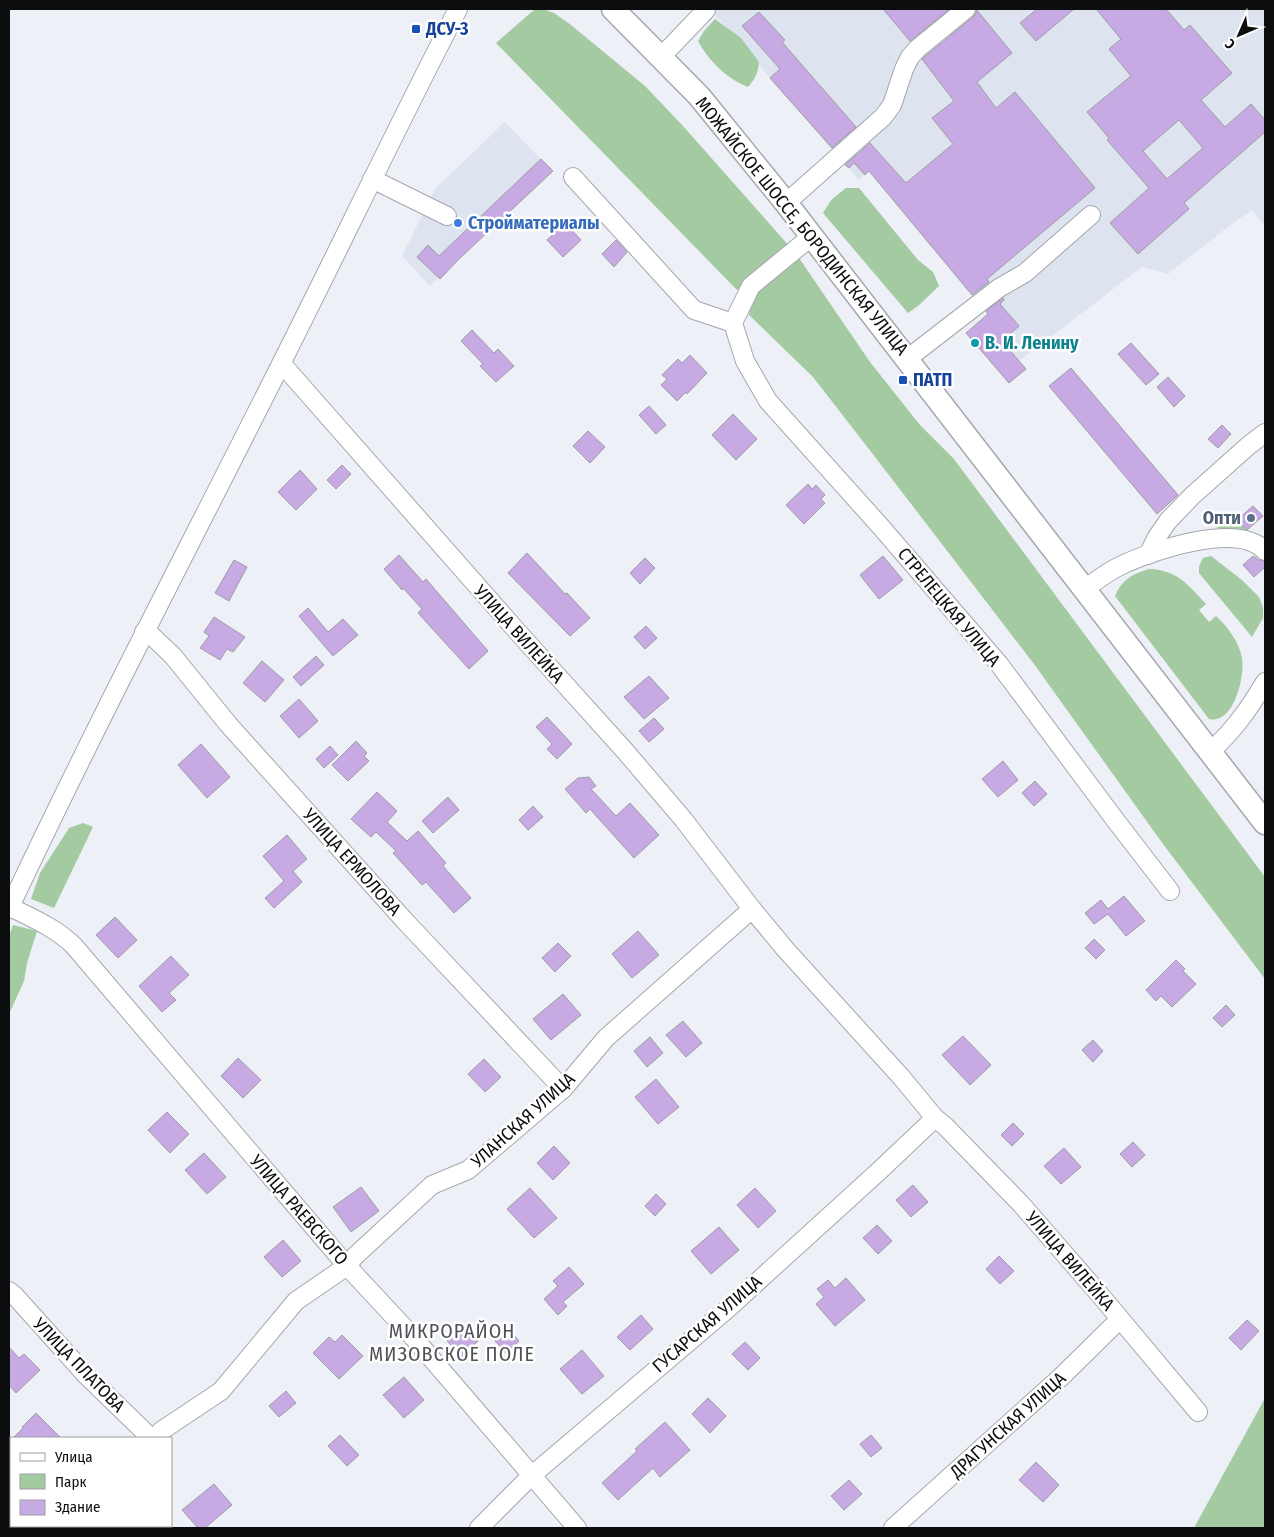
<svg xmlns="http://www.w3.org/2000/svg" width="1274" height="1537" font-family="'Fira Sans Condensed',sans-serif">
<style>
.built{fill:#dde3ef}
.green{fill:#a3caa0}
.building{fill:#c7aae4;stroke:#9f9ca2;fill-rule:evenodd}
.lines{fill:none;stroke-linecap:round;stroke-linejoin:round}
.minor-casing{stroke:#a4a7ac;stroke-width:20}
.major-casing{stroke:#a4a7ac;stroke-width:25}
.minor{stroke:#fff;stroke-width:18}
.major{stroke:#fff;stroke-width:22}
.transit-dot{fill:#1a4fb4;stroke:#fff;stroke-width:2}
.shop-dot{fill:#3f7fe0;stroke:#fff;stroke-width:2}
.culture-dot{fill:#0f9aa8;stroke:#fff;stroke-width:2}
.service-dot{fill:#5c6f8a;stroke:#fff;stroke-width:2}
.labels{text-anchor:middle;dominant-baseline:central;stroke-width:5;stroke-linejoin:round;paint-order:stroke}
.transit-label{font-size:18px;font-weight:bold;fill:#164399;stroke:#fff;text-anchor:start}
.shop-label{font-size:18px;font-weight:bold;fill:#366cbe;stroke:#fff;text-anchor:start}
.street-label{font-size:18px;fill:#0c0d0f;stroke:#fff}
.culture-label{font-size:18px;font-weight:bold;fill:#0d838f;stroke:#fff;text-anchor:start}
.service-label{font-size:18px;font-weight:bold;fill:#4e5e75;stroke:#fff;text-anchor:end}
.quarter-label{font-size:20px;letter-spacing:1px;fill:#505257;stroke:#fff}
</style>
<rect width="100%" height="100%" fill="#edf0f6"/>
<!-- built -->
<g class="built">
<path d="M710,9H1265V227L1252,210L1225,229L1168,274L1142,267L1019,361L1002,341L1019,325L1004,309L987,323L983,318L988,313L881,185L896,172L884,158L859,180Z"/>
<path d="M505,122L552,171L430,286L402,256L435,189Z"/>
</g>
<!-- green -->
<g class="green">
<path d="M535,9H543L554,13L571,25L645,86L683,126L790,247L768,264L737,290L496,43Z"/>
<path d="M715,19L741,38L759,62C758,73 755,79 748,87C727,79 709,61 698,41L704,31Z"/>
<path d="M846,188H859L918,260L933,272L939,286L918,306L908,313L823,213L831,200Z"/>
<path d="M799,258L870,362L920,425L954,459L1265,877V979L1163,844L1034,664L872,453L813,377L749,315L752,297Z"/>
<path d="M1229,514L1237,520L1247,531C1238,535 1225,531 1216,527Z"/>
<path d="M1211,556L1242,580L1259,597L1263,608V618L1252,637L1199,573V566L1203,558Z"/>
<path d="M1149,569C1178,570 1188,585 1206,604L1199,610L1209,622L1216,616C1228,627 1239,642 1242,658C1245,676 1234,725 1209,719L1115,596C1121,580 1134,573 1149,569Z"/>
<path d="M83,823L93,827L54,908L31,899L40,873L69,828Z"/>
<path d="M13,925L37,931L27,963L24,981L9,1014V936Z"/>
<path d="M1265,1398V1528H1194Z"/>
</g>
<!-- building -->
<g class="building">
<path d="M883,9H950L910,41Z"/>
<path d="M976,9L1012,53L977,82L996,108L1015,92L1095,188L987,279L989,282L972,295L869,171L865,175L854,163L849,168L845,165L870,143L906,183L953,144L932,118L954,101L922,59L973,17L976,13Z"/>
<path d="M1037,9H1074L1036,41L1020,23Z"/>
<path d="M1096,9H1166L1184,30L1190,25L1232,73L1201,100L1225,127L1251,104L1265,120V132L1184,203L1189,209L1138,254L1110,223L1149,188L1107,140L1109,138L1087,112L1131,76L1109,49L1121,39ZM1179,120L1203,148L1167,179L1143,151Z"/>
<path d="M759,12L785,40L782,42L856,127L832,148L770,78L780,69L742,26Z"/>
<path d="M541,159L553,171L459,259L440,279L417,257L428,245L439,256Z"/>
<path d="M562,226L567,230L570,228L581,240L563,257L547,240Z"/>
<path d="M616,240L627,252L614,267L602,254Z"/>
<path d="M1003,298L1004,300L1000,304L1019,326L1002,341L1026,369L1009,383L966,333L988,314L986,311Z"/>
<path d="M472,330L494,353L498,349L514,366L496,382L480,366L483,364L461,341Z"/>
<path d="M1131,343L1159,374L1146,385L1118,354Z"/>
<path d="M690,355L707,373L687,394L686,392L677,401L661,385L667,379L662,375L678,359L682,363Z"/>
<path d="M1071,368L1178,495L1157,514L1049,386Z"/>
<path d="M1168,377L1185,396L1174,407L1157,387Z"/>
<path d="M649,406L666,425L656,434L639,415Z"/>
<path d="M733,414L757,439L736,460L712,435Z"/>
<path d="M1222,425L1231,434L1218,448L1208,439Z"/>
<path d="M588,431L605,447L590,463L573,446Z"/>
<path d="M342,465L351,474L336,489L327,480Z"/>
<path d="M300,470L317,489L296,510L278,492Z"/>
<path d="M808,484L812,489L816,485L825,495L821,499L825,503L804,524L786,505Z"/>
<path d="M1253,506L1263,516L1247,530L1237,520Z"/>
<path d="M527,553L565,594L567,593L590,618L570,636L508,573Z"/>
<path d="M399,555L423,582L426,579L488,651L469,669L418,613L422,609L403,588L402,590L384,569Z"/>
<path d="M883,556L903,580L879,599L860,575Z"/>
<path d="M1253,556L1259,560L1265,561V567L1254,577L1243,565Z"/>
<path d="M645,558L655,568L640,584L630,573Z"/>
<path d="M234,560L247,567L229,601L215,593Z"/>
<path d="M308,608L328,632L343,619L358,635L333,656L299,616Z"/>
<path d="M214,617L245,637L233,652L227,649L220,660L200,648L209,636L204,632Z"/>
<path d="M646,626L657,638L645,649L634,637Z"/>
<path d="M316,656L324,665L301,686L293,677Z"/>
<path d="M262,661L284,680L265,702L243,683Z"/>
<path d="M649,676L669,698L644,719L624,697Z"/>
<path d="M299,699L318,721L299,738L280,716Z"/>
<path d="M547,717L572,744L557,759L547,749L552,744L536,727Z"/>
<path d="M654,718L664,729L649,742L639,731Z"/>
<path d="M356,741L367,753L364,756L369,761L348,781L332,765Z"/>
<path d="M201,744L230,777L207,798L178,765Z"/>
<path d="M330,746L338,755L324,768L316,759Z"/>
<path d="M1003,761L1018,780L998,797L982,779Z"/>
<path d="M589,777L596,786L591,789L616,816L630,803L659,835L634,858L590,809L586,813L565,789L578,778Z"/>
<path d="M1035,781L1047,794L1034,806L1022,793Z"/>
<path d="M377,792L397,811L387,822L407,841L418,831L446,863L443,866L471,898L454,913L426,882L422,885L393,853L396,851L376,832L371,837L351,819Z"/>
<path d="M448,797L459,810L433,833L422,821Z"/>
<path d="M533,806L543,817L528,830L519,820Z"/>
<path d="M287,835L307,859L293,871L302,882L274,908L265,898L284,881L263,856Z"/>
<path d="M1124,896L1145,921L1126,936L1108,914L1094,924L1085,913L1101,900L1108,909Z"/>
<path d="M115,917L137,940L118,958L96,935Z"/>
<path d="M638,931L659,955L632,978L612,954Z"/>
<path d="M1094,939L1105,950L1096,959L1085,948Z"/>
<path d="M558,943L571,956L555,972L542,958Z"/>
<path d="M171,956L189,975L169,993L176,1000L162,1012L139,986Z"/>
<path d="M1176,960L1185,969L1183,971L1196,984L1172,1007L1161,996L1156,1001L1146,990Z"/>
<path d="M563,994L581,1015L551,1040L533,1019Z"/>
<path d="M1226,1005L1235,1015L1222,1027L1213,1018Z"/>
<path d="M683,1021L702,1043L686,1057L666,1035Z"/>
<path d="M963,1036L991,1065L970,1085L942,1055Z"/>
<path d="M650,1037L663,1053L647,1067L634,1051Z"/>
<path d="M1093,1040L1103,1051L1093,1062L1082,1050Z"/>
<path d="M238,1058L261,1080L243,1098L221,1076Z"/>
<path d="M484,1059L501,1077L485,1092L468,1074Z"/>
<path d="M656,1079L679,1107L658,1124L635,1097Z"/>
<path d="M167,1112L189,1134L170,1153L148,1130Z"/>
<path d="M1013,1123L1024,1134L1012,1146L1001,1135Z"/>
<path d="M1133,1142L1145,1155L1132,1167L1120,1154Z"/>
<path d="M554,1146L570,1163L553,1180L537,1163Z"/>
<path d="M1064,1148L1081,1167L1061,1184L1044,1166Z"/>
<path d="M204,1153L226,1177L207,1194L185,1170Z"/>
<path d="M913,1185L928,1202L911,1217L896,1200Z"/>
<path d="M361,1187L379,1211L351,1232L333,1207Z"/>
<path d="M530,1188L557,1218L534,1238L507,1209Z"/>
<path d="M755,1188L776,1211L758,1228L737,1205Z"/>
<path d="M656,1194L666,1204L655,1216L645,1206Z"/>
<path d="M877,1225L892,1241L878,1254L863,1238Z"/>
<path d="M719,1227L739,1250L711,1274L691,1251Z"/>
<path d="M283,1240L301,1261L282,1277L264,1257Z"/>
<path d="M999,1256L1014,1271L1000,1284L986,1269Z"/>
<path d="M569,1267L584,1284L563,1302L567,1306L558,1315L544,1299L558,1286L553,1281Z"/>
<path d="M846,1278L865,1300L835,1326L816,1304L824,1297L817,1289L828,1280L835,1288Z"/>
<path d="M641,1315L653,1329L630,1350L617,1337Z"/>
<path d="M1247,1320L1259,1331L1241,1350L1229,1338Z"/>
<path d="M463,1325L478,1341L462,1357L447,1341Z"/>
<path d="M508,1328L519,1341L506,1353L495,1341Z"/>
<path d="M342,1335L363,1356L339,1379L313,1353L329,1337L335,1342Z"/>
<path d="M745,1342L760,1358L748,1370L732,1354Z"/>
<path d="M9,1347L19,1358L24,1354L40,1370L16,1393L9,1385Z"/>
<path d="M582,1350L604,1376L582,1394L560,1369Z"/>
<path d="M404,1377L424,1400L404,1418L383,1395Z"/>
<path d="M286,1391L296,1403L279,1417L269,1406Z"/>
<path d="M708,1398L726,1416L710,1433L692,1414Z"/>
<path d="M36,1413L61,1438H13L23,1428L22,1427Z"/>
<path d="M665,1422L690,1450L660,1477L653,1468L618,1500L602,1483L637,1451L635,1449Z"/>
<path d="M340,1435L359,1455L347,1466L328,1446Z"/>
<path d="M871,1435L882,1448L871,1457L860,1444Z"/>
<path d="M1036,1462L1059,1485L1043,1502L1019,1480Z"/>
<path d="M849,1480L862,1494L844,1510L831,1496Z"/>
<path d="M214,1484L232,1505L205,1528H198L182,1510Z"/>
</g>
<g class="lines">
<defs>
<g id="minor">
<path d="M661,57L706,10"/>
<path d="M573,177L694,310L733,323"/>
<path d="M372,179L447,216"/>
<path d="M786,203L883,117L892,105L904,69L910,57L917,49L966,9"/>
<path d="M812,236L751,286L733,323L745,361L768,401L881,527L999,664L1116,821L1170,891"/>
<path d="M907,359L999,288L1025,273L1091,215"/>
<path d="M282,364L516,630L625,751L683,819L752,909L786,950L902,1078L935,1118L945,1126L1021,1204L1101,1296L1198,1412"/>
<path d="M1148,555L1157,537L1168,521L1192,496L1248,446L1265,433"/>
<path d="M1085,589C1096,581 1107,572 1120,566C1151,551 1238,521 1265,551"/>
<path d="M144,632L152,636L173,656L228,724L405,921L563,1089"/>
<path d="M1211,751C1234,730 1249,709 1265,682"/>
<path d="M10,907C32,918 56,928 74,946L347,1266L413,1337L577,1528"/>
<path d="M9,909C95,726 189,547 280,366C340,247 397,127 458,9"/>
<path d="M9,1291L15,1296L86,1375L151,1438"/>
<path d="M156,1438L161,1431L221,1391L296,1301L347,1266L355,1256L432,1185L468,1170L563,1089L606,1038L752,909"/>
<path d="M67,1528L70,1526"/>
<path d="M479,1528L531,1476L724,1312L878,1172L935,1118"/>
<path d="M893,1528L1061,1377L1120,1319"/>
</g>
<path id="major" d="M613,9L699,96L786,203L1265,823"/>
</defs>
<!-- minor casing -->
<use href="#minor" class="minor-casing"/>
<!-- major casing -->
<use href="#major" class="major-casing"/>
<!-- minor -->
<use href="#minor" class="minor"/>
<!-- major -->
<use href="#major" class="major"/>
</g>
<!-- markers -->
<g class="transit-dot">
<rect x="411" y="24" width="10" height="10" rx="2.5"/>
<rect x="898" y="375" width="10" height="10" rx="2.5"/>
</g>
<circle class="shop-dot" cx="458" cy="223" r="5"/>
<circle class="culture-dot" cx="975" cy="343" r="5"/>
<circle class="service-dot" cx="1251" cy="518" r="5"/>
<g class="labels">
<!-- transit labels -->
<g class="transit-label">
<text x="426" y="29">ДСУ-3</text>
<text x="913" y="380">ПАТП</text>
</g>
<!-- shop labels -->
<g class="shop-label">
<text x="468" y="223">Стройматериалы</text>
</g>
<!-- street labels -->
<g class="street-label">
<text transform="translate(802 226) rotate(51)">МОЖАЙСКОЕ ШОССЕ, БОРОДИНСКАЯ УЛИЦА</text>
<text transform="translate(949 607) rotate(50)">СТРЕЛЕЦКАЯ УЛИЦА</text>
<text transform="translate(519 634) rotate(48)">УЛИЦА ВИЛЕЙКА</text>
<text transform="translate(352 862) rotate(48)">УЛИЦА ЕРМОЛОВА</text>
<text transform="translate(523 1120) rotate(-42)">УЛАНСКАЯ УЛИЦА</text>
<text transform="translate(299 1210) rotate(49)">УЛИЦА РАЕВСКОГО</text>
<text transform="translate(1070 1261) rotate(49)">УЛИЦА ВИЛЕЙКА</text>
<text transform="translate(707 1324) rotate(-41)">ГУСАРСКАЯ УЛИЦА</text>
<text transform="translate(79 1365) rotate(46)">УЛИЦА ПЛАТОВА</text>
<text transform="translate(1008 1425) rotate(-42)">ДРАГУНСКАЯ УЛИЦА</text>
</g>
<!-- culture labels -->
<g class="culture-label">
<text x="985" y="343">В. И. Ленину</text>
</g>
<!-- service labels -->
<g class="service-label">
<text x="1241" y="518">Опти</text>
</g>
<!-- quarter labels -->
<g class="quarter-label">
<text x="452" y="1331">МИКРОРАЙОН<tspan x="452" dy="23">МИЗОВСКОЕ ПОЛЕ</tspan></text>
</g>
</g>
<!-- border -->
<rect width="1274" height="1537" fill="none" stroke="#0c0d0f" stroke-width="20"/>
<!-- legend -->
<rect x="10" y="1437" width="162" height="90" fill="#ffffff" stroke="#9e9e9f"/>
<rect x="20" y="1453" width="25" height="8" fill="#ffffff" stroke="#9e9e9f"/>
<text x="55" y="1462" font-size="15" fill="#0c0d0f">Улица</text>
<rect x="20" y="1474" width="25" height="15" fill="#a3caa0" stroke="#9e9e9f"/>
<text x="55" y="1487" font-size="15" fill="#0c0d0f">Парк</text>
<rect x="20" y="1500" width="25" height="15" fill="#c7aae4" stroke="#9e9e9f"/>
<text x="55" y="1512" font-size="15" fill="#0c0d0f">Здание</text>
<!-- north arrow -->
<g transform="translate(1239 35) rotate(225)" stroke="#ffffff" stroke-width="4" paint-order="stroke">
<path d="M0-4L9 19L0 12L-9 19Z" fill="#0c0d0f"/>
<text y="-8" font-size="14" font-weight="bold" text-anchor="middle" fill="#0c0d0f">С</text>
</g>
</svg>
